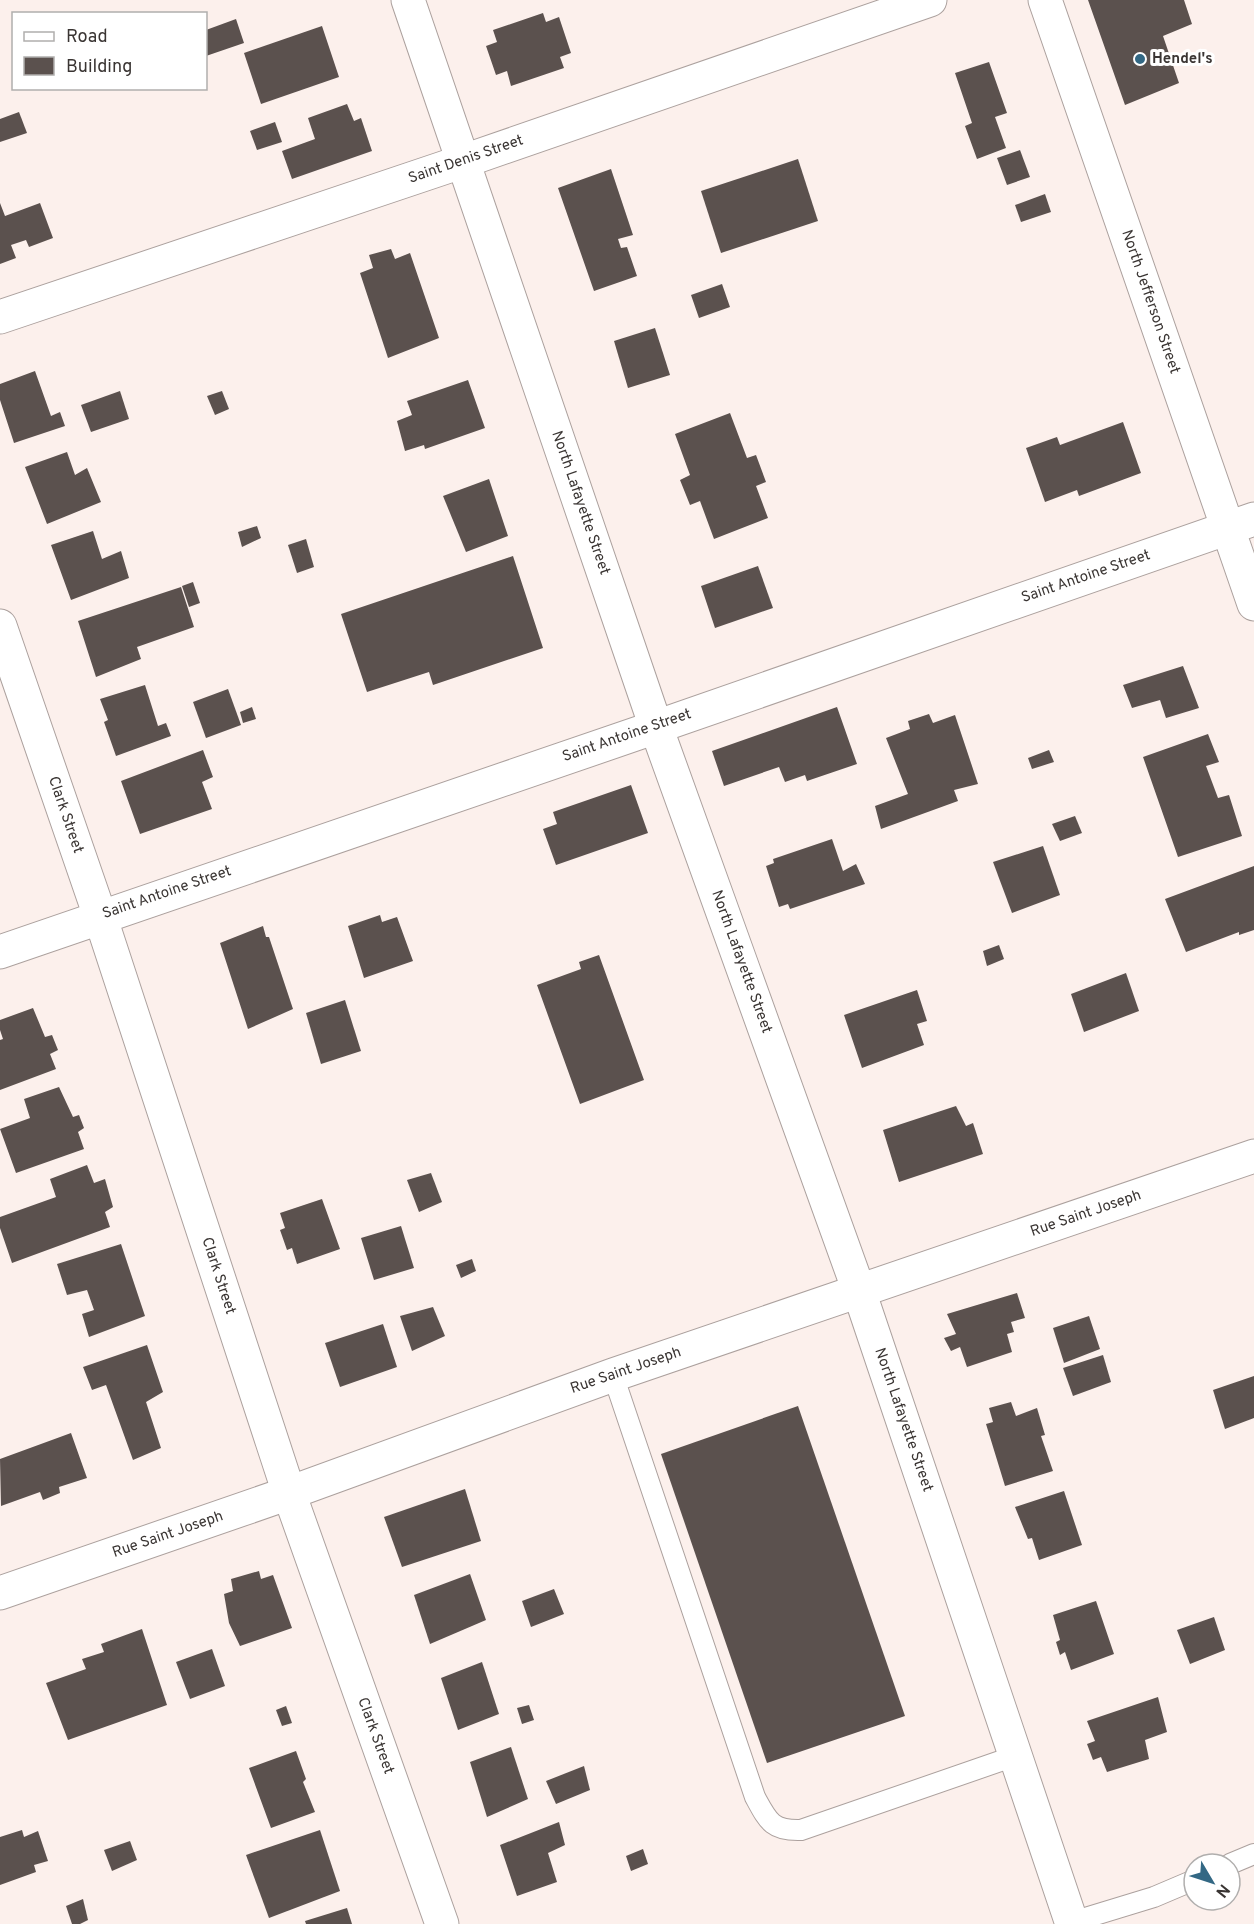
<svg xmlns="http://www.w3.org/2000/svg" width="1254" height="1924" font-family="Overpass,sans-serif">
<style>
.building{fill:#5b514e}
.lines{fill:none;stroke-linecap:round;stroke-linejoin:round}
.service-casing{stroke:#aca19e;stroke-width:22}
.minor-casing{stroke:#aca19e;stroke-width:35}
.tertiary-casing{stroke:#aca19e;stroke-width:35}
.service{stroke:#fff;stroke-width:20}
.minor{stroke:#fff;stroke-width:33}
.tertiary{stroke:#fff;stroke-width:33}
.poi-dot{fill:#336884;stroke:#fff;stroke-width:2}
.labels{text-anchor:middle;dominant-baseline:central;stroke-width:6;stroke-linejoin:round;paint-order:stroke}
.poi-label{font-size:15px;font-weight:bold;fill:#3a3533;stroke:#fff;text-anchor:start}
.street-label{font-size:15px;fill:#3a3533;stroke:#fff}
</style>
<rect width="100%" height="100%" fill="#fcf0ec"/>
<!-- building -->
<g class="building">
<path d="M1088,0H1184L1192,24L1163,36L1179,83L1125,105Z"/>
<path d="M543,13L546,22L559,17L571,53L560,57L564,68L511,86L507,71L496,75L486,46L497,42L493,30Z"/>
<path d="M236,19L244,43L206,56V30Z"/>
<path d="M322,26L339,77L261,104L244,53Z"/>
<path d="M989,62L1007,113L995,117L1006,148L977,159L965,126L972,123L955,73Z"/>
<path d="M347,104L354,121L361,118L372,151L292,179L282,151L315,139L308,118Z"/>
<path d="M19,112L27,133L0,142V119Z"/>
<path d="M275,122L282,142L257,150L250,131Z"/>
<path d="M1020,150L1030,177L1007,185L997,158Z"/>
<path d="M798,159L818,221L721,253L701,191Z"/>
<path d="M611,169L633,235L618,239L621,248L627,247L637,276L594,291L558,188Z"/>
<path d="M1045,194L1051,212L1021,222L1015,205Z"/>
<path d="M0,203L5,216L40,203L53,238L29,247L26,240L11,245L16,258L0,264Z"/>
<path d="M391,249L395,259L410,253L439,338L388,358L360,273L373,268L369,255Z"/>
<path d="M722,284L730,307L699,318L691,295Z"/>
<path d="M655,328L670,375L628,388L614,341Z"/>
<path d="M35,371L51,416L60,412L65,426L14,443L0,400V384Z"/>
<path d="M468,380L485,428L425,449L424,445L405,451L397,421L412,415L407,401Z"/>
<path d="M120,391L129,419L91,432L81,405Z"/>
<path d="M222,391L229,409L215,415L207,396Z"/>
<path d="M730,413L747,458L756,455L766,482L756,486L768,518L714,539L700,501L690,505L680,480L690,475L675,434Z"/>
<path d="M1123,422L1141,473L1079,496L1077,490L1045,502L1026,448L1057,437L1060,445Z"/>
<path d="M67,452L75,475L87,468L101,502L47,524L25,467Z"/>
<path d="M489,479L508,536L466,552L443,496Z"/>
<path d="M257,526L261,538L242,547L238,532Z"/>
<path d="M93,531L102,559L121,551L129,578L71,600L51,545Z"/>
<path d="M306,539L314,567L297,573L288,545Z"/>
<path d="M513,556L543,648L433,685L429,672L367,692L341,614Z"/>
<path d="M758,566L773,608L715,628L701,586Z"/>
<path d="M193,582L200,603L189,607L182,586Z"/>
<path d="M181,587L194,627L137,647L141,659L96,677L78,621Z"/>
<path d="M1183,666L1199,708L1166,718L1160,700L1132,708L1123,685Z"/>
<path d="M145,685L158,726L166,723L171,736L116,756L104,722L108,720L100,699Z"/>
<path d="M228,689L241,725L206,738L193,702Z"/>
<path d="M252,707L256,719L243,723L240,712Z"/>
<path d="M837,707L857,764L807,781L805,775L785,782L779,767L724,786L712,751Z"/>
<path d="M929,714L933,723L955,715L978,784L954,790L958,801L881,829L875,806L908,794L886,738L910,729L908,721Z"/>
<path d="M1208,734L1219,762L1206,766L1218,798L1229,795L1242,836L1178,857L1143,757Z"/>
<path d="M203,750L213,777L202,782L212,809L140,834L121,781Z"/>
<path d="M1049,750L1054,762L1032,769L1028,758Z"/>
<path d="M631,785L648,833L556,865L543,829L557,824L553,812Z"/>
<path d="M1075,816L1082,833L1060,841L1052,824Z"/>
<path d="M832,839L843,871L856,864L865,884L790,909L788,904L779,907L766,866L774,863L773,859Z"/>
<path d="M1043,846L1060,895L1012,913L993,862Z"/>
<path d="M1254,866V930L1239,935V932L1186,952L1165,899Z"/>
<path d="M380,915L382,922L397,917L413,961L364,978L348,926Z"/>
<path d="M263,926L266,937H269L293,1009L248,1029L220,943Z"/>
<path d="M999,945L1004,959L987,966L983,951Z"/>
<path d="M599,955L644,1080L580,1104L537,985L581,969L579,962Z"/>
<path d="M1126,973L1139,1011L1084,1032L1071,994Z"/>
<path d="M917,990L927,1021L917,1024L924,1045L862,1068L844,1015Z"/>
<path d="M345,1000L361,1051L321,1064L306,1013Z"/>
<path d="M33,1008L45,1037L52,1035L58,1050L50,1054L56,1069L0,1090V1040L3,1039L0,1030V1020Z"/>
<path d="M59,1087L73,1117L79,1115L84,1128L78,1132L84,1149L16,1173L0,1129L30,1118L24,1099Z"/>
<path d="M956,1106L966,1126L973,1123L983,1154L899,1182L883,1130Z"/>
<path d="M87,1165L94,1183L105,1179L113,1207L105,1212L110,1227L12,1263L0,1228V1217L56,1197L50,1179Z"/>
<path d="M431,1173L442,1202L419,1212L407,1180Z"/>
<path d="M322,1199L340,1249L297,1264L292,1248L287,1250L280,1230L285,1228L280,1213Z"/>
<path d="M401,1226L414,1268L374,1280L361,1238Z"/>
<path d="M121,1244L145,1316L89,1337L82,1314L94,1310L87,1290L67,1295L57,1264Z"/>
<path d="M472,1259L476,1271L461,1278L456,1265Z"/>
<path d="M1017,1293L1025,1318L1011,1322L1014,1332L1007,1334L1012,1352L967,1367L960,1347L951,1351L944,1338L956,1334L947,1314Z"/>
<path d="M433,1307L445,1336L412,1351L400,1316Z"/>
<path d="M1089,1316L1100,1349L1064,1363L1053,1328Z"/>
<path d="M383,1324L397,1367L340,1387L325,1343Z"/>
<path d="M147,1345L163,1392L146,1402L161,1448L133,1460L106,1385L92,1390L83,1367Z"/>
<path d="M1103,1355L1111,1382L1073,1396L1063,1368Z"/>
<path d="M1254,1376V1418L1225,1429L1213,1390Z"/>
<path d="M1011,1402L1016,1416L1037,1408L1045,1435L1041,1436L1053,1471L1005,1486L986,1424L993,1422L989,1408Z"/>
<path d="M798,1406L905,1716L767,1763L661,1454Z"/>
<path d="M71,1433L87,1478L59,1487L60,1493L43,1500L40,1492L1,1506L0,1459Z"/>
<path d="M465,1489L481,1541L402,1567L384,1517Z"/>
<path d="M1064,1491L1082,1545L1039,1560L1032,1538L1028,1539L1015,1507Z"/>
<path d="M259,1571L261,1579L273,1575L292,1628L240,1646L229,1623L224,1594L233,1591L231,1579Z"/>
<path d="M470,1574L486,1620L430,1644L414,1595Z"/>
<path d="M554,1589L564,1614L531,1627L522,1601Z"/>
<path d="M1096,1601L1114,1654L1071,1670L1065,1652L1060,1655L1056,1642L1060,1640L1053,1615Z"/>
<path d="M1214,1617L1225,1650L1190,1664L1177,1630Z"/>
<path d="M142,1629L167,1705L68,1740L46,1683L86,1669L82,1659L104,1652L101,1644Z"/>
<path d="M212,1649L225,1686L190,1699L176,1662Z"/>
<path d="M482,1662L499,1714L458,1730L441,1678Z"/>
<path d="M1158,1697L1167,1732L1145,1740L1149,1759L1107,1772L1101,1757L1093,1760L1087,1744L1095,1741L1087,1721Z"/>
<path d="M529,1705L534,1720L522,1724L517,1708Z"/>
<path d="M286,1706L292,1723L282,1726L276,1710Z"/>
<path d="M511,1747L528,1799L487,1817L470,1762Z"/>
<path d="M296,1751L306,1779L303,1782L315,1812L271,1828L249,1768Z"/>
<path d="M584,1766L590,1790L556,1804L546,1781Z"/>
<path d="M559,1822L565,1845L548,1853L557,1882L517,1896L500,1845Z"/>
<path d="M22,1830L24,1837L38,1831L48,1861L34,1865L36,1872L0,1885V1837Z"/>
<path d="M320,1830L340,1891L269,1918L246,1855Z"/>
<path d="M130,1841L137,1860L112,1871L104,1850Z"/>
<path d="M643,1849L648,1864L631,1871L626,1856Z"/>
<path d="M83,1899L88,1920L80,1924H72L66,1906Z"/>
<path d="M347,1908L352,1924H306L305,1921Z"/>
</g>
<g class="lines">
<defs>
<g id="service">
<path d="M613,1375L755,1797C768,1821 772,1831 801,1830L1015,1756"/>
<path d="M1230,1864L1254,1854"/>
<path d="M1072,1922L1154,1897L1194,1880"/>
</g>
<g id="minor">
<path d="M1045,0L1254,604"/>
<path d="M0,626L100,916L289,1493L442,1924"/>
<path d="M0,952L656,727L1254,519"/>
<path d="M0,1593L289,1493L613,1375L1254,1156"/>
</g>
<g id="tertiary">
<path d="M408,0L656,727L859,1291L1072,1924"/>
<path d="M0,317L464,161L930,0"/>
</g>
</defs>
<!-- service casing -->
<use href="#service" class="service-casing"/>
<!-- minor casing -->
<use href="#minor" class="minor-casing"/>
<!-- tertiary casing -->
<use href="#tertiary" class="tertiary-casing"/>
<!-- service -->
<use href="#service" class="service"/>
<!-- minor -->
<use href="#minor" class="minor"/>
<!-- tertiary -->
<use href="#tertiary" class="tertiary"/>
</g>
<!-- markers -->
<circle class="poi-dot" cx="1140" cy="59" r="6"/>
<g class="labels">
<!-- poi labels -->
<g class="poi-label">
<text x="1152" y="59">Hendel's</text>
</g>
<!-- street labels -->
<g class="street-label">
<text transform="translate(466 160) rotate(-19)">Saint Denis Street</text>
<text transform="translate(1150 302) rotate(71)">North Jefferson Street</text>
<text transform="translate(580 503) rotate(71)">North Lafayette Street</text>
<text transform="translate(1086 577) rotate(-19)">Saint Antoine Street</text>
<text transform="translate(627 736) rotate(-19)">Saint Antoine Street</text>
<text transform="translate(65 815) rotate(71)">Clark Street</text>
<text transform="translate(167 893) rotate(-19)">Saint Antoine Street</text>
<text transform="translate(741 962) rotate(70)">North Lafayette Street</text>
<text transform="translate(1086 1214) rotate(-19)">Rue Saint Joseph</text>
<text transform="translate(218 1276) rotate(72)">Clark Street</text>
<text transform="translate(626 1371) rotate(-19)">Rue Saint Joseph</text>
<text transform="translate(903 1420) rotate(71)">North Lafayette Street</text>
<text transform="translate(168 1535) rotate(-19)">Rue Saint Joseph</text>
<text transform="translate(375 1736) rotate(70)">Clark Street</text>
</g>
</g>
<!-- legend -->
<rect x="12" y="12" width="195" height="78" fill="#ffffff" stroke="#b0aead" stroke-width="1.5"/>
<rect x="24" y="32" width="30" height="9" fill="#ffffff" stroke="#b0aead" stroke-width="1.5"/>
<text x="66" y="42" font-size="18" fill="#3a3533">Road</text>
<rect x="24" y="57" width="30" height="18" fill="#5b514e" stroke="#b0aead" stroke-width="1.5"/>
<text x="66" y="72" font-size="18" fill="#3a3533">Building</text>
<!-- north arrow -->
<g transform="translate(1212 1882) rotate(129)"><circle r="28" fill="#ffffff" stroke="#b0aead" stroke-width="1.5"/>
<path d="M0-4.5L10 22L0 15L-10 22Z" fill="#336884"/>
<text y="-9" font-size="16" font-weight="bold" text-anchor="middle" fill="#3a3533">N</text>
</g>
</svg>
